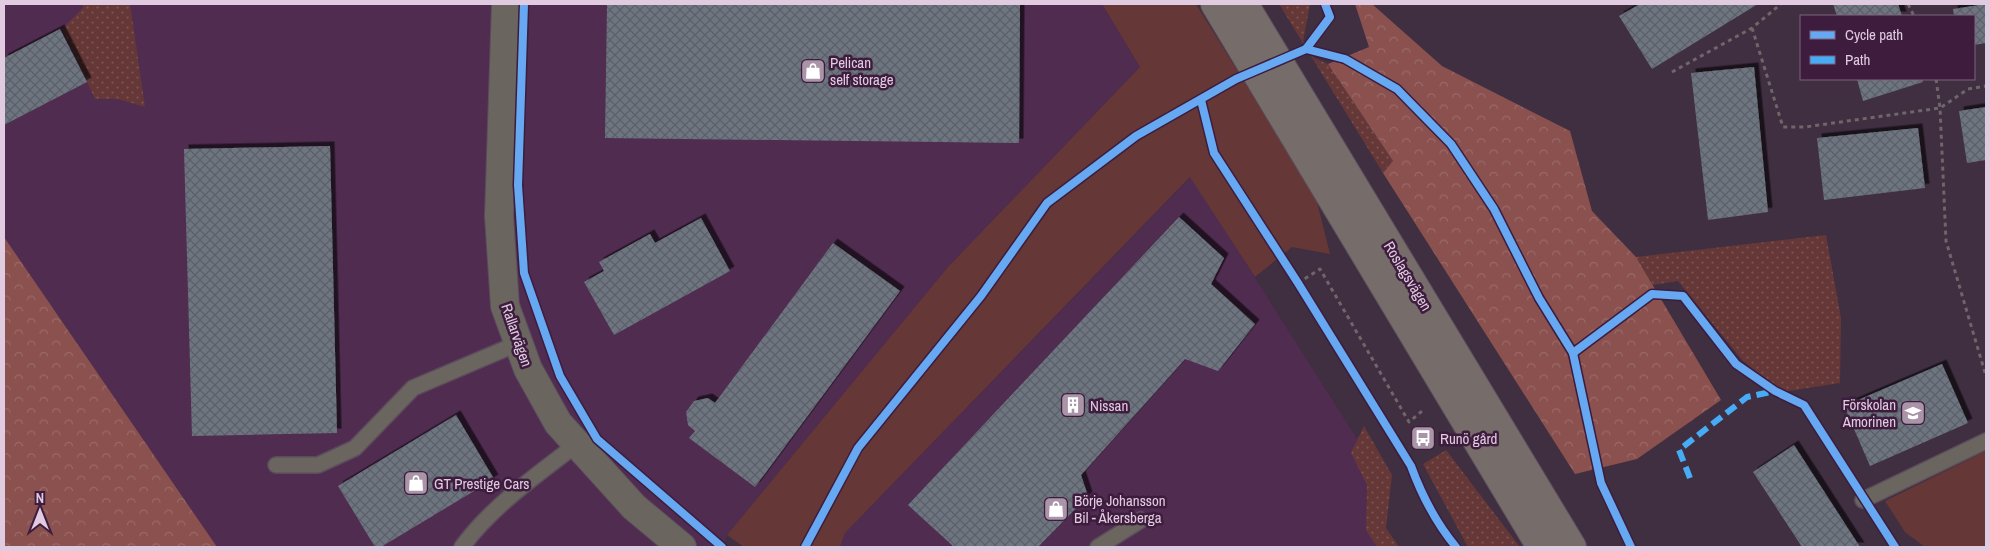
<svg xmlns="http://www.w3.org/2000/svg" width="1990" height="551" font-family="'Archivo Narrow',sans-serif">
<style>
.built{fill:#502c51}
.grass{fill:url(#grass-dots)}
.forest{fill:url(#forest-crowns)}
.green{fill:#653837}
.building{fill:url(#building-cross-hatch);filter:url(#shadow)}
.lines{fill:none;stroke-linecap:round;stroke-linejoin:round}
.lane-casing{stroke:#5b4c5c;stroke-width:18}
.street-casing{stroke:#5b4c5c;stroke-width:30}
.primary-casing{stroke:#5b4c5c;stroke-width:30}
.path{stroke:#6e6668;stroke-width:3;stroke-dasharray:4 4;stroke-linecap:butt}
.lane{stroke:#6b6560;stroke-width:15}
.street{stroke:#6b6560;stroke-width:28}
.primary{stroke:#766d6a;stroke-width:28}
.quiet{stroke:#46acf6;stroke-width:6;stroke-dasharray:12 6;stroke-linecap:butt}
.cycleway-casing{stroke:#3d1c3e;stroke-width:11}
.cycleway{stroke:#66a8f1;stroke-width:8}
.labels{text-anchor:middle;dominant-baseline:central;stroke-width:5;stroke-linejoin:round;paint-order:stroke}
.poi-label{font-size:15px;fill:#e1cbe0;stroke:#3d1c3e;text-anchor:start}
.street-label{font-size:15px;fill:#e1cbe0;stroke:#3d1c3e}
</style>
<defs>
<pattern id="grass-dots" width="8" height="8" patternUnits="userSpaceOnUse" patternTransform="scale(1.25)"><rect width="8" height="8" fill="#653837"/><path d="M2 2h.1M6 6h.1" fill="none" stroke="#7b5354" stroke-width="1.8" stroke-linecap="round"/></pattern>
<pattern id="forest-crowns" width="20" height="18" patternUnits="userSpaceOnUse" patternTransform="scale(1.25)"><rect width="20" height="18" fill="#8a514f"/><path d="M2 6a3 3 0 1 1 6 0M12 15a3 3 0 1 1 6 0" fill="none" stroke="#9a6968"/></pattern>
<pattern id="building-cross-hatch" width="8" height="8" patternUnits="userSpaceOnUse" patternTransform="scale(1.25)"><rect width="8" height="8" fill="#6d7680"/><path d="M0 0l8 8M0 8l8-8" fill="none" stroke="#5d5f68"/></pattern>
<filter id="shadow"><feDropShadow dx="4.5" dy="-4.5" stdDeviation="0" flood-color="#0009"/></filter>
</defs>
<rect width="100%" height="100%" fill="#402e41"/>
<!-- built -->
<g class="built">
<path d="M4,4H1102L1140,67L948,267L727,535L723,547H217L4,237Z"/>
<path d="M1191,177L1390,491L1386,528L1399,547H840L845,533Z"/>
</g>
<!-- grass -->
<g class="grass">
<path d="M83,4H130L145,107L118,99H95L62,29L83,8Z"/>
<path d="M1279,4H1310L1303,42L1314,58L1328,64L1393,161L1383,173Z"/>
<path d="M1826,235L1841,318L1840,383L1782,392L1743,361L1678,281L1653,285L1636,257Z"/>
<path d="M1364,426L1392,475L1386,528L1399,547H1377L1366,530L1367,485L1351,453Z"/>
<path d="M1446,450L1520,547H1468L1423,464Z"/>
</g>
<!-- forest -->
<g class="forest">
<path d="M1355,4H1372L1442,66L1570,131L1592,211L1636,257L1721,400L1637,459L1575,474L1383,173L1393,161L1328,64L1369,47Z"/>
<path d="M4,237L217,547H4Z"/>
</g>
<!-- green -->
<g class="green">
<path d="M1102,4H1196L1316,198L1330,254L1292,247L1255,277L1190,177L845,533L840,547H744L727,535L948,267L1140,67Z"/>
<path d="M1986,451V547H1925L1905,532L1885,501Z"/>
</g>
<!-- building -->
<g class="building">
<path d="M607,4H1020L1019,143L605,138Z"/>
<path d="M1640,4H1758L1652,69L1619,16Z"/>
<path d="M1833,4H1898L1902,16H1837Z"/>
<path d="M1986,4V43L1974,45V16H1954L1953,9Z"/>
<path d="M60,29L87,82L4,125V58Z"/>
<path d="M1754,67L1768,212L1708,220L1691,73Z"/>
<path d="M1857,79H1922L1923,82L1863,101Z"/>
<path d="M1986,107V160L1967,163L1959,111Z"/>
<path d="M1918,128L1925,188L1824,200L1817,138Z"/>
<path d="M330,146L337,433L192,436L184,149Z"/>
<path d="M1179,217L1224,258L1211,284L1255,324L1218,371L1185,359L1081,475L1088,496L1038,547H954L908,505Z"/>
<path d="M701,218L730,271L614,335L584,282L604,271L599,262L650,234L655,243Z"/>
<path d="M833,243L900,291L755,487L689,438L695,431L688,425L686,412L694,401L708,398L715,403Z"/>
<path d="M1942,364L1968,423L1870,466L1844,406Z"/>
<path d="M456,415L494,479L381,547H375L338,486Z"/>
<path d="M1794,445L1860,547H1802L1753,472Z"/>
</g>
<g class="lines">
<defs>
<g id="lane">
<path d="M276,465H318L355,448L413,388L519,343"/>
<path d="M1863,500L1986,441"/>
<path d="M462,547C492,506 537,475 577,444"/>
<path d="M1098,547L1141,520"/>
</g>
<path id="street" d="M506,4L499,216L505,306L528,369L558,423L634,507L682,547"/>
<g id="primary">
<path d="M1215,4L1541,547"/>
<path d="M1244,4L1572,547"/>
</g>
</defs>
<!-- lane casing -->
<use href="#lane" class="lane-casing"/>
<!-- street casing -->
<use href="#street" class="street-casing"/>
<!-- primary casing -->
<use href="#primary" class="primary-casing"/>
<!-- path -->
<g class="path">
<path d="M1908,4L1914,16"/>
<path d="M1752,28L1783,127H1805L1940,108L1968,89L1986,86"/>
<path d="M1672,72L1752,28L1781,4"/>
<path d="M1936,79L1940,108L1946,241L1986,376"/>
<path d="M1298,283L1320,269L1409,422L1422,411"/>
</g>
<!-- lane -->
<use href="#lane" class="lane"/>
<!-- street -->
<use href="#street" class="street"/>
<!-- primary -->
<use href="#primary" class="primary"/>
<!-- quiet -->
<path class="quiet" d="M1690,478L1679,450L1747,397L1775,391"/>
<defs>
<g id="cycleway">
<path d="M524,4L518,185L524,273L560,376L597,439L722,547"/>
<path d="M1306,49L1345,59L1397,89L1451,144L1494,209L1539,298L1573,353L1601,483L1631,547"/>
<path d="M1201,100L1214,153L1298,283L1411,466C1422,496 1436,523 1456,547"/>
<path d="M1573,353L1652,294L1683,296L1736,364L1775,391L1804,405L1895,547"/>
<path d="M805,547L858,448L981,296L1047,203L1136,136L1236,79L1306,49L1330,17L1325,4"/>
</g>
</defs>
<!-- cycleway casing -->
<use href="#cycleway" class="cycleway-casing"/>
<!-- cycleway -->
<use href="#cycleway" class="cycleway"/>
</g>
<!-- icons -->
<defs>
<symbol id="shop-square" viewBox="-11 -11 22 22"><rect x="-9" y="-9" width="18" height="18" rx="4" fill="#a994a8" stroke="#3d1c3e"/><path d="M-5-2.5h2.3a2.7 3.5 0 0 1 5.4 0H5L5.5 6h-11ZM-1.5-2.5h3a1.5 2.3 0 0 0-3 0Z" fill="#fff"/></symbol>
<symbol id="building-square" viewBox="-11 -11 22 22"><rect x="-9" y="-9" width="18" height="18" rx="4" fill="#a994a8" stroke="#3d1c3e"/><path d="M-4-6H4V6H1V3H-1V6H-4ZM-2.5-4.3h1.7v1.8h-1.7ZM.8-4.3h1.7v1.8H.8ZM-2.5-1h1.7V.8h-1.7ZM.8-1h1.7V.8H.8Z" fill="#fff"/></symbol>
<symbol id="school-square" viewBox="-11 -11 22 22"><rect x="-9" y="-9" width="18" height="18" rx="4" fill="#a994a8" stroke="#3d1c3e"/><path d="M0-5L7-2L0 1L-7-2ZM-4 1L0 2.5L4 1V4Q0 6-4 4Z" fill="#fff"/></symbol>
<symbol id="bus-square" viewBox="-11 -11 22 22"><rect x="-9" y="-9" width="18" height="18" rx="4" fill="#a994a8" stroke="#3d1c3e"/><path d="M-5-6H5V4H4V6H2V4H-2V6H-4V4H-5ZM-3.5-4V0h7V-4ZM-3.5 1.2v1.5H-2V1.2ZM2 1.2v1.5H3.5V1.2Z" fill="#fff"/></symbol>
</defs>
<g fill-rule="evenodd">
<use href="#shop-square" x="799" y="57" width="28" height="28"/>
<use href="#building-square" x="1059" y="391" width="28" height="28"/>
<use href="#school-square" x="1899" y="399" width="28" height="28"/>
<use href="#bus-square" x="1409" y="424" width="28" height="28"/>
<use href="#shop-square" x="402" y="469" width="28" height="28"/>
<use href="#shop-square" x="1042" y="495" width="28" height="28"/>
</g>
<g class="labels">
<!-- poi labels -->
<g class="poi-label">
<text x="830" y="62">Pelican<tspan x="830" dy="17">self storage</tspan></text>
<text x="1896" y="404" text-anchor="end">Förskolan<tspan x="1896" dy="17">Amorinen</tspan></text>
<text x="1090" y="405">Nissan</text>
<text x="1440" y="438">Runö gård</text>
<text x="434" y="483">GT Prestige Cars</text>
<text x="1074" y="500">Börje Johansson<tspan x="1074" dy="17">Bil - Åkersberga</tspan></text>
</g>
<!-- street labels -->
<g class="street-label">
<text transform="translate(1408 276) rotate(59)">Roslagsvägen</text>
<text transform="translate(517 335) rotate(71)">Rallarvägen</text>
</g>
</g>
<!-- border -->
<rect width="1990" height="551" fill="none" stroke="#e1cbe0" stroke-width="10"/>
<!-- legend -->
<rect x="1800" y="15" width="175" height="65" fill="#3d1c3e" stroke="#7f627f"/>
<rect x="1810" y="31" width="25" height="8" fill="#66a8f1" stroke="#7f627f"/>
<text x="1845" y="40" font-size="15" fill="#e1cbe0">Cycle path</text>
<rect x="1810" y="56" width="25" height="8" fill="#46acf6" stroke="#7f627f"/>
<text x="1845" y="65" font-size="15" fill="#e1cbe0">Path</text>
<!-- north arrow -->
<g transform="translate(40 511)" stroke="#3d1c3e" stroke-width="4" paint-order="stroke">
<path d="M0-4L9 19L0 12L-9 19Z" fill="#e1cbe0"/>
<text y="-8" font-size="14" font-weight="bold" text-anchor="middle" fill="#e1cbe0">N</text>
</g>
</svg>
